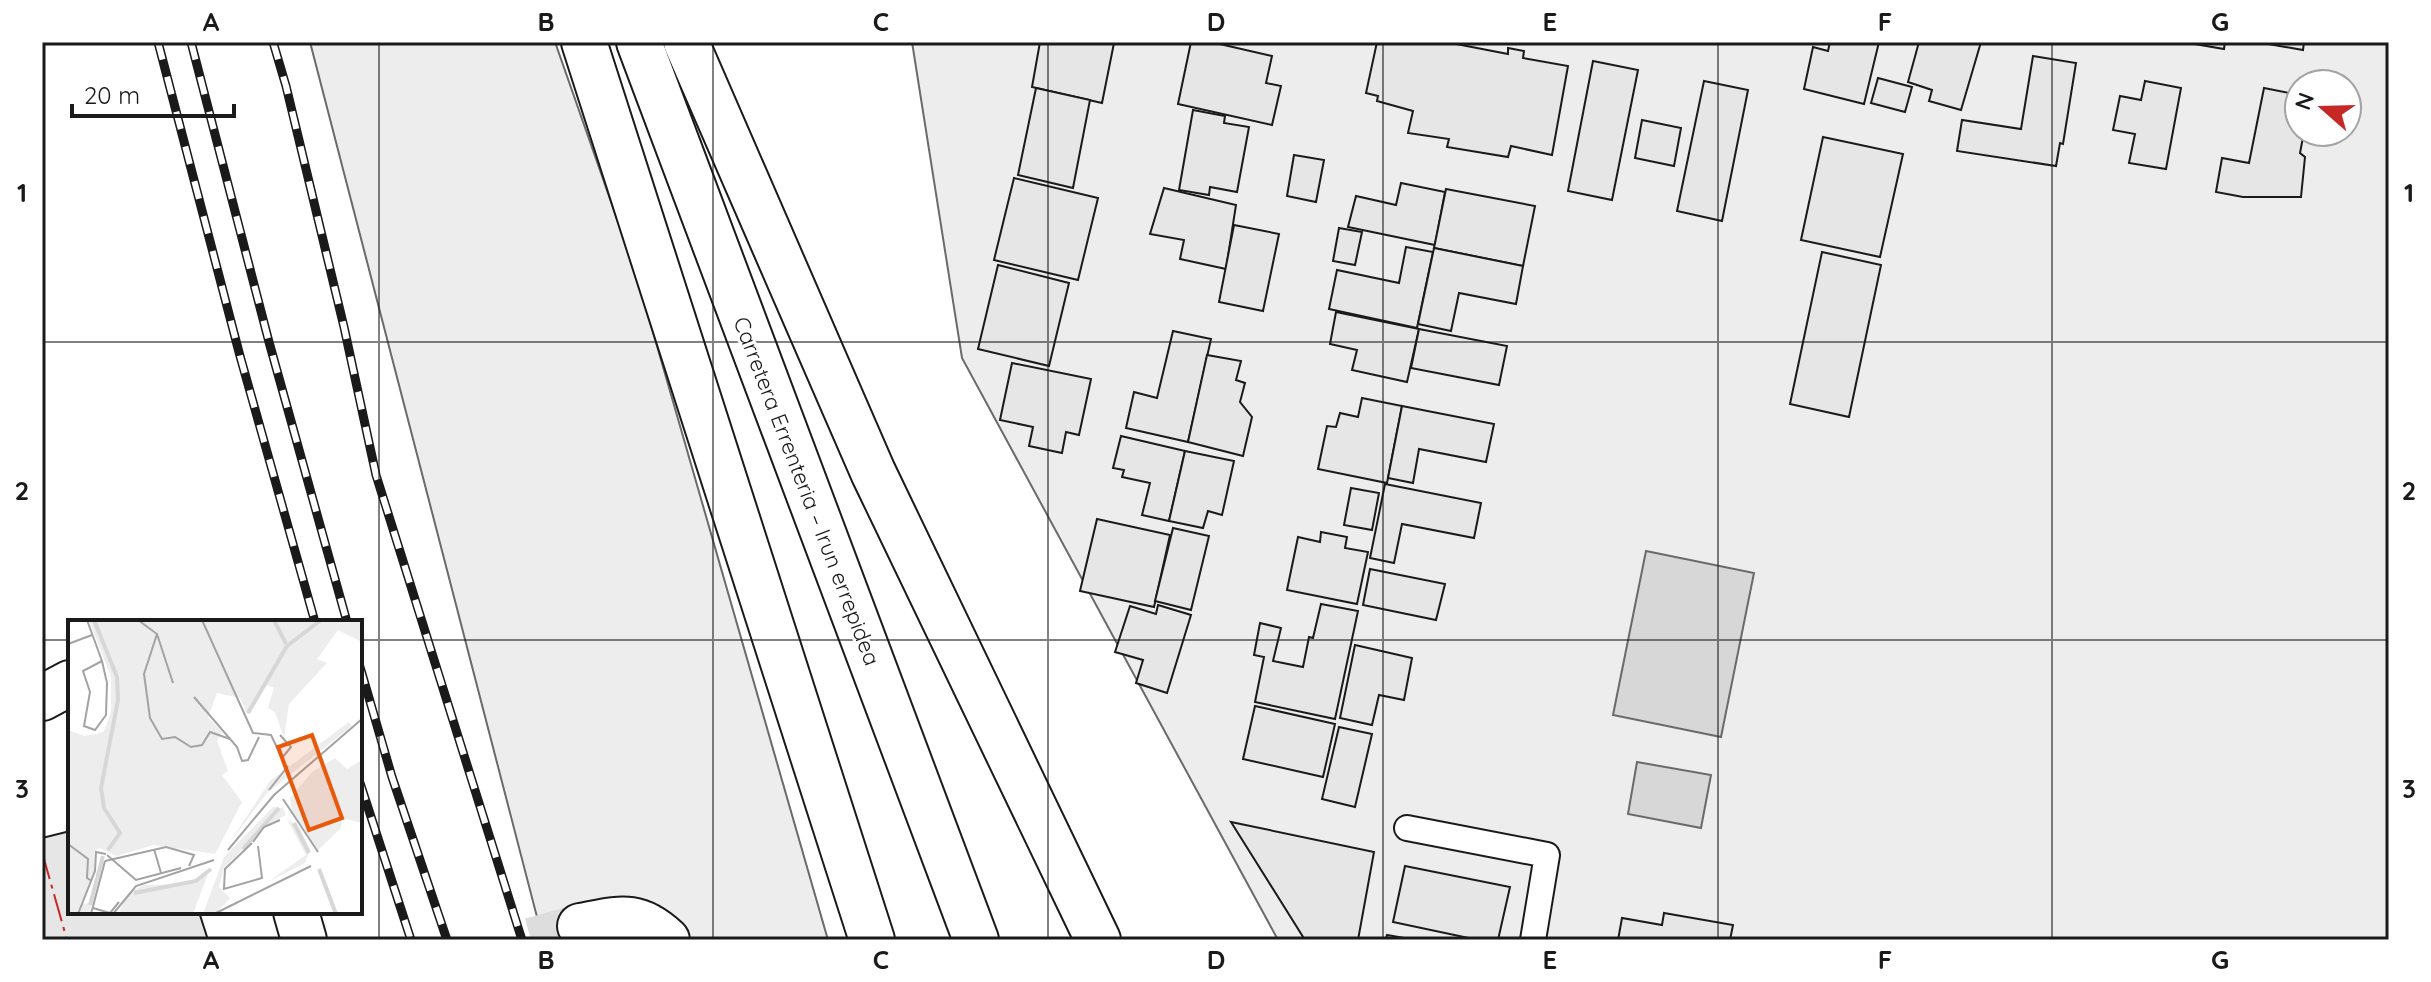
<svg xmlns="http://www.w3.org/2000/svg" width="2431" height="982" font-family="Quicksand,sans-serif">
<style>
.green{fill:#ededed;stroke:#6a6a6a;stroke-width:2;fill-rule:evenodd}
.water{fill:#d7d7d7;stroke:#6a6a6a;stroke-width:2}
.building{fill:#e6e6e6;stroke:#1a1a1a;stroke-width:2}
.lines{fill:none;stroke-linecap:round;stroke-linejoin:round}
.street-tunnel{stroke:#ddd;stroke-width:44;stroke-dasharray:44 22;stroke-linecap:butt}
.lane-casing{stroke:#1a1a1a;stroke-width:28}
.street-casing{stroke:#1a1a1a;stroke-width:48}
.primary-casing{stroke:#1a1a1a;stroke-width:48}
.lane{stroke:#fff;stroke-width:24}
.street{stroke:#fff;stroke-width:44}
.primary{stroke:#fff;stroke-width:44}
.rail-casing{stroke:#1a1a1a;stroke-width:9}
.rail{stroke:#fff;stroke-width:6;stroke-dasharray:18;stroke-linecap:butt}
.power{stroke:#c62828;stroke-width:2;stroke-dasharray:28 6 4 6;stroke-linecap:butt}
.grid{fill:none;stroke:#1a1a1a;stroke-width:2;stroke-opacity:0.55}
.labels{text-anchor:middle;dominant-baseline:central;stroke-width:6;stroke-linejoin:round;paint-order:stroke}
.street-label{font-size:22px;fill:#1a1a1a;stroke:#fff}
.inset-river{fill:none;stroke:#d7d7d7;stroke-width:4}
.inset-road{fill:none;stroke:#a3a3a3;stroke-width:2}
.view{fill:#e8590c;fill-opacity:0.15;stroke:#e8590c;stroke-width:4}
.inset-edge{fill:none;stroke:#1a1a1a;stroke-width:4}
.neatline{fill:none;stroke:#1a1a1a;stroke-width:3}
.grid-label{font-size:26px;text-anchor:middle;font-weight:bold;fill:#1a1a1a}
</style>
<rect width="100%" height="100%" fill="#fff"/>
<!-- green -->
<g class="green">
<path d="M310,42H555L636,273L828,940H543Z"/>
<path d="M912,42H2389V940H1278L962,358ZM2299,84H2347V132H2299Z"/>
</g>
<!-- water -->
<g class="water">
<path d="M1646,551L1754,573L1721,737L1613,715Z"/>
<path d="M1637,762L1711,775L1701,828L1628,814Z"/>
</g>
<!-- building -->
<g class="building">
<path d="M1040,42L1114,43L1102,103L1032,87Z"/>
<path d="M1191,42H1211L1272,56L1266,83L1281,86L1272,125L1178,104Z"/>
<path d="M1377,42H1446L1508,54V48L1524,51L1523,58L1568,66L1552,155L1511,146L1508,157L1447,147L1449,139L1408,133L1413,111L1377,101L1378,96L1366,93Z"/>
<path d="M1830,42H1879L1864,104L1804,89L1813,47L1828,51Z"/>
<path d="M1919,42H1981L1961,110L1929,101L1932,90L1908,82Z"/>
<path d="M2183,42H2225L2224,49Z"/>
<path d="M2257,42H2304L2303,50Z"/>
<path d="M2033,56L2076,63L2063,144L2060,143L2056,166L1957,151L1962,120L2021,129Z"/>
<path d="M1593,61L1638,70L1612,200L1568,191Z"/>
<path d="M1878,78L1912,87L1905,112L1871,103Z"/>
<path d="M1704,81L1748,90L1722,221L1677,211Z"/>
<path d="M2145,81L2181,88L2166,169L2129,163L2135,134L2113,130L2120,96L2141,100Z"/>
<path d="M1036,88L1090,100L1073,188L1018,175Z"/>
<path d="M2264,88L2299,95V132H2304L2300,153L2305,157L2301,197H2243L2216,192L2222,158L2249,163Z"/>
<path d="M1193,110L1225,116L1224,123L1249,127L1237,192L1210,187L1209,195L1179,190Z"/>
<path d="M1642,120L1681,128L1674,166L1635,158Z"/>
<path d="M1823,137L1903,154L1880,257L1801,240Z"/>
<path d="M1294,155L1324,160L1316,202L1287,196Z"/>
<path d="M1014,178L1098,198L1078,280L994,260Z"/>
<path d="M1401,183L1445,192L1435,245L1348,227L1356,196L1396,205Z"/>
<path d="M1164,188L1236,205L1226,269L1180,259L1184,240L1150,234Z"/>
<path d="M1446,189L1535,206L1523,266L1434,248Z"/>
<path d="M1234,225L1279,234L1263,311L1219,302Z"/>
<path d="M1339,228L1362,232L1355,265L1333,261Z"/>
<path d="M1406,247L1433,252L1417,328L1329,309L1337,270L1399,283Z"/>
<path d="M1434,248L1523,266L1516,304L1459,293L1451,331L1418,324Z"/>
<path d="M1822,252L1881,265L1849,417L1790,404Z"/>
<path d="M998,265L1069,283L1049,366L978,349Z"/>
<path d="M1336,312L1419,329L1407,382L1352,370L1357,350L1330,344Z"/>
<path d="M1419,329L1507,346L1499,385L1411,368Z"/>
<path d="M1173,331L1211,339L1188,442L1126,428L1134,392L1157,398Z"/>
<path d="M1207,355L1241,361L1236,380L1245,383L1240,402L1252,417L1243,456L1188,442Z"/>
<path d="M1012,363L1091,379L1079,435L1066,432L1062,453L1029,446L1033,427L1000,420Z"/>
<path d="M1362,398L1402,406L1387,483L1318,469L1327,426L1336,427L1340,413L1358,417Z"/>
<path d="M1402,406L1494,424L1486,462L1419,449L1413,483L1388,478Z"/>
<path d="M1121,436L1185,451L1169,521L1142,515L1150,483L1122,477L1124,470L1113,468Z"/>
<path d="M1185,451L1234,461L1222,515L1208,511L1203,528L1169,521Z"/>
<path d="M1385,484L1481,503L1474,538L1402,524L1394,563L1370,558Z"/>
<path d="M1351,488L1379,493L1372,530L1344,525Z"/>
<path d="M1097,519L1170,535L1154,607L1080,591Z"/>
<path d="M1173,528L1209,536L1191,610L1155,601Z"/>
<path d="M1321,532L1347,537L1345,548L1368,552L1357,604L1287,590L1298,537L1320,542Z"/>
<path d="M1370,569L1445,584L1436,620L1363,605Z"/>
<path d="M1321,604L1358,611L1335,719L1255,702L1264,657L1254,655L1260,623L1281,628L1273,661L1303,667L1309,637L1313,638Z"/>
<path d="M1158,605L1191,615L1167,693L1136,683L1143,660L1115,652L1130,606L1156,614Z"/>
<path d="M1355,645L1412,658L1404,700L1379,695L1372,725L1340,718Z"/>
<path d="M1255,706L1335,724L1323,777L1243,759Z"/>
<path d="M1339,727L1372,734L1355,807L1322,799Z"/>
<path d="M1231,822L1374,852L1358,940H1305Z"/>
<path d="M70,831V912H199L208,940H42V838Z"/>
<path d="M1405,866L1510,887L1498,940H1478L1393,922Z"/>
<path d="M1664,913L1733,925L1730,940H1618L1622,918L1662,925Z"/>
<path d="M1387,935L1416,940H1386Z"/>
</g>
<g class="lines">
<!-- street-tunnel -->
<path class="street-tunnel" d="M531,940L580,926"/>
<defs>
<path id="lane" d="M1407,828L1547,855L1533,940"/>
<g id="street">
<path d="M42,698L70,683"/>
<path d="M296,912L304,940"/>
<path d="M580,926C619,919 636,911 667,940"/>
</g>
<g id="primary">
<path d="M584,42L872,940"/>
<path d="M639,42L976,940"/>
<path d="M686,42L873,472L1098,940"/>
</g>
</defs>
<!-- lane casing -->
<use href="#lane" class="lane-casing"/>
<!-- street casing -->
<use href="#street" class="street-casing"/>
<!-- primary casing -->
<use href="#primary" class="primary-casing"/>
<!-- lane -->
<use href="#lane" class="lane"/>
<!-- street -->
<use href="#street" class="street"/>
<!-- primary -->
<use href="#primary" class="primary"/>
<defs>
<g id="rail">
<path d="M158,42L240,356L315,622"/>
<path d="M191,42L269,342L347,622"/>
<path d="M273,42L286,86L344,327L376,475L522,940"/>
<path d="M360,667L392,777L447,940"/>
<path d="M360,783L411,940"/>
</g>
</defs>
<!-- rail casing -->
<use href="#rail" class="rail-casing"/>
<!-- rail -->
<use href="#rail" class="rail"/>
<!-- power -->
<path class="power" d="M42,852L67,940"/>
</g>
<!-- grid -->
<path class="grid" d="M379,42V940M713,42V940M1048,42V940M1383,42V940M1718,42V940M2052,42V940M42,342H2389M42,640H70M360,640H2389"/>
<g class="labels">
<!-- street labels -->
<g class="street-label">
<text transform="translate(807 491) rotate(69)">Carretera Errenteria – Irun errepidea</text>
</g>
</g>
<!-- overview -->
<g transform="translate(68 620)">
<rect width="294" height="294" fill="#fff"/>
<path d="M21,0H294V22L270,10L249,39L259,43L221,84L216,118L207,92L200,88L206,67L195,65L180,95L172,78L149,73L140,97L154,112L149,121L160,151L154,155L174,182L147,234L85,225L49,236L31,228L26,232L27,251L13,284L23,283L22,294H4L0,289V110L16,116L29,114L36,111L43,92V57ZM281,102L284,106L199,173L160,225L202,161ZM267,138L279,149L294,140V203L274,198L273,208L250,230L224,191L222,178L244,152ZM205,187L215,188L218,195L198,206L156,248L151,267L162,278L147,294H135L156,237ZM219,199L231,207L242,230L237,243L200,262L238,235ZM142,248L125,294H50L60,273L76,265L120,264Z" fill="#ededed"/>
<path class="inset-river" d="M26,0L49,57L50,80L33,168L36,188L52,213L40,230M206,0L218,24M180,93L219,26L253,0M226,203L241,233M175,229L211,188M251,249L268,294M66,273L128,261L143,249M22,285L35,236"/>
<path class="inset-road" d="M19,0L34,41L39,63L38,95L27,110L16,106L22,72L15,51L34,41M70,0L89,14L105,63M134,0L185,113L203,115L215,140M89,14L76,54L82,98L94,119L107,117L123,127L134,125L142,112L162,119M0,24L24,15M126,77L169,127L174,141L180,140L191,117M212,115L223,127L214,138M201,170L220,146M215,179L250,232M185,222L196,207L212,200M184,223L157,249L156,269L194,258L190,226M0,224L20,239L19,258L24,261M86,229L93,253M160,230L206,175L294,99M39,235L68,260L113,248M37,241L98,227L126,235L121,246M25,288L42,293L51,282M10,294L27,251L28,232L38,234M23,294L37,241M45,294L68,266L146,240M146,294L243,246"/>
<path class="view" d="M244,115L274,198L241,210L210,127Z"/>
<rect width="294" height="294" class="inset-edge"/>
</g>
<!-- border -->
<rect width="2431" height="982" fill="none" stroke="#ffffff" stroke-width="88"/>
<!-- north arrow -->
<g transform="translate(2323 108) rotate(290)"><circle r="38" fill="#ffffff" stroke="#a3a3a3" stroke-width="2"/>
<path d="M0-6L14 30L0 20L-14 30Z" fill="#c62828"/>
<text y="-12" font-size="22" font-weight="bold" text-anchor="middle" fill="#1a1a1a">N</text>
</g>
<!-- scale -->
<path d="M72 104v12h162v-12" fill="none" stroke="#1a1a1a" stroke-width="4"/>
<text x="84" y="104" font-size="24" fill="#1a1a1a" stroke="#ffffff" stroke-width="6" paint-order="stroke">20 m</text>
<rect x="44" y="44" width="2343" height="894" class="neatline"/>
<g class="grid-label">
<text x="211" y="31">A</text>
<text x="546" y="31">B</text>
<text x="881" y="31">C</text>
<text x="1216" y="31">D</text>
<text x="1550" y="31">E</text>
<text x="1885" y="31">F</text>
<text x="2220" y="31">G</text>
<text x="22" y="202">1</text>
<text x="2409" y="202">1</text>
<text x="22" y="500">2</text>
<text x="2409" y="500">2</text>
<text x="22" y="798">3</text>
<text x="2409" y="798">3</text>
<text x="211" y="969">A</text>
<text x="546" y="969">B</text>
<text x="881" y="969">C</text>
<text x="1216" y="969">D</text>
<text x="1550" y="969">E</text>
<text x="1885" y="969">F</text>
<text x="2220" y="969">G</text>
</g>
</svg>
